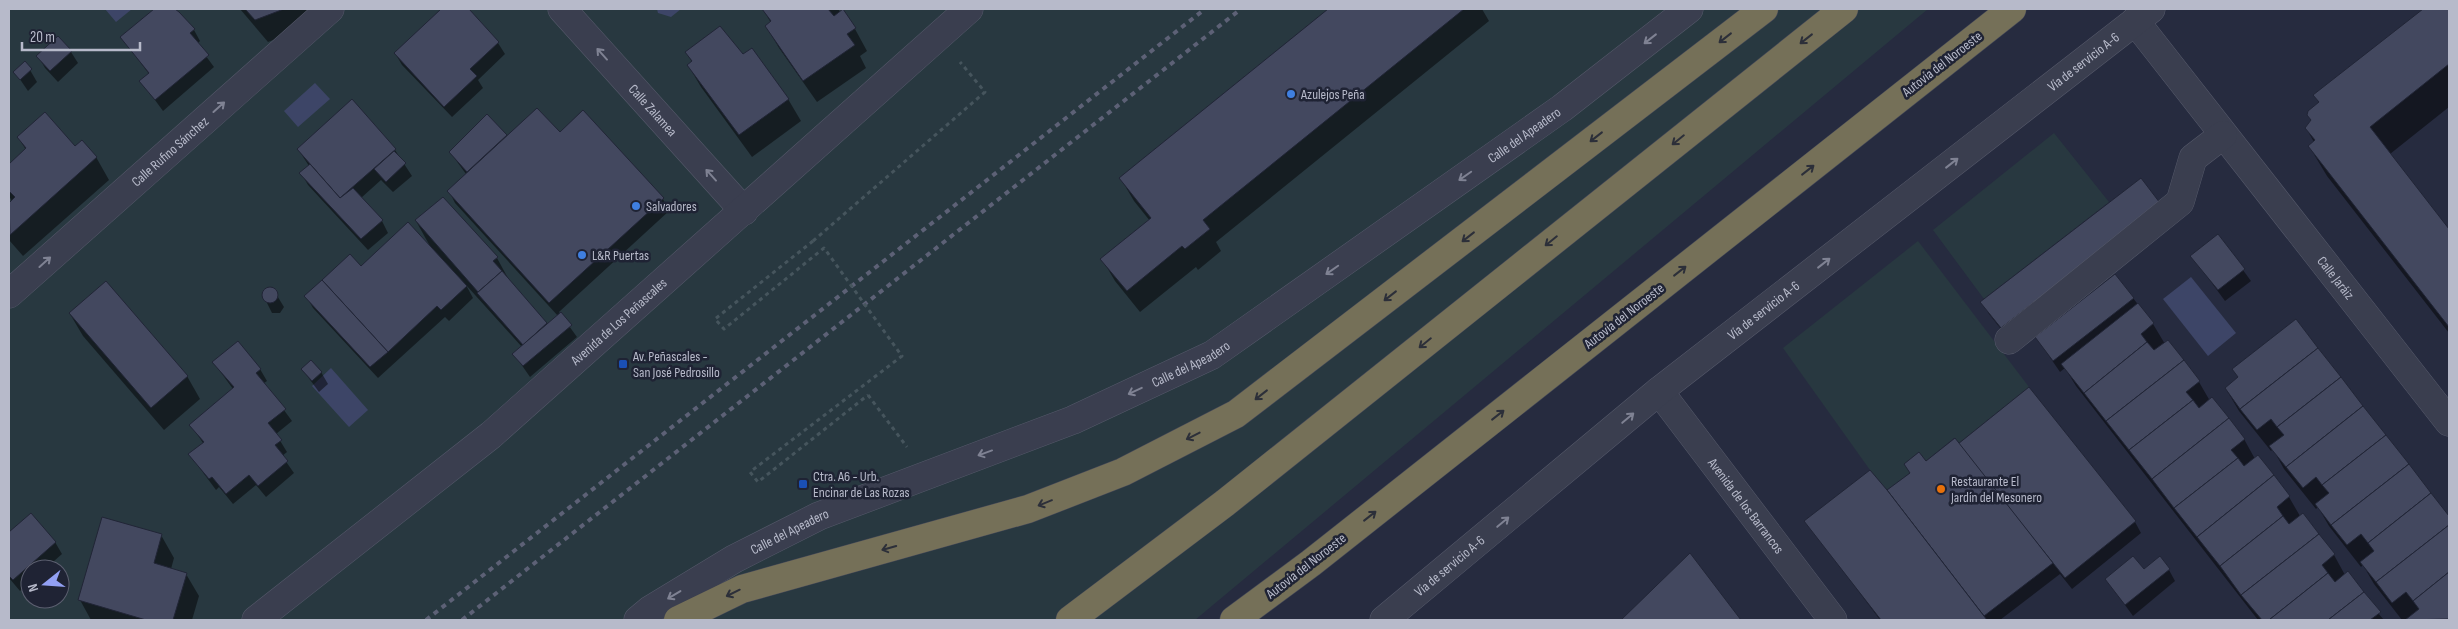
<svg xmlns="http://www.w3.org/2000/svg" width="2458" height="629" font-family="'Sofia Sans Condensed',sans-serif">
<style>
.green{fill:#283840;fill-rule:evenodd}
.water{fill:#3d4567}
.shadow{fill:#0007}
.building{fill:#43485f;stroke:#212536}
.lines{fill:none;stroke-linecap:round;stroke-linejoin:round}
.minor-casing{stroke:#55596a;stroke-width:29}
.tertiary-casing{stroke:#55596a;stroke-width:29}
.motorway-casing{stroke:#424657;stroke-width:29}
.path{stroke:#46555d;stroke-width:3;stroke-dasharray:4 4;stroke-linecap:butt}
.minor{stroke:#3a3e4f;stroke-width:28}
.tertiary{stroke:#3a3e4f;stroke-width:28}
.motorway{stroke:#757058;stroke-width:28}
.rail{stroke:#5d6176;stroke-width:4;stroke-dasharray:5 5;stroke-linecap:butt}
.path-bridge{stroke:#46555d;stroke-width:3;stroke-dasharray:4 4;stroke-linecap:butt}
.oneway{stroke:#2c2f39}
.oneway2{stroke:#7f8293}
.shop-dot{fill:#3f7fe0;stroke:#1f2334;stroke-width:2}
.transit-dot{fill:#1a4fb4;stroke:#1f2334;stroke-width:2}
.food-dot{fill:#e8710a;stroke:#1f2334;stroke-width:2}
.labels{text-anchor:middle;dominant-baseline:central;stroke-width:5;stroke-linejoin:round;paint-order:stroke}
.street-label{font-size:14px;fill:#b7baca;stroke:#1f2334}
.poi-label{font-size:14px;fill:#b7baca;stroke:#1f2334;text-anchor:start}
</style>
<rect width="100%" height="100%" fill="#262b3f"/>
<!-- green -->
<g class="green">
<path d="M9,9H1928L1195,620H9ZM30,569H60V599H30Z"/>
<path d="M2054,133L2109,202L1984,299L1933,230Z"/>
<path d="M1918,241L2029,387L1958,444L1954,438L1926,461L1919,452L1904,464L1910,473L1887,490L1870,470L1783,348Z"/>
</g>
<!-- water -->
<g class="water">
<path d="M105,9H132L116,22Z"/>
<path d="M657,9H681L671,17L658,13Z"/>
<path d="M315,83L330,99L298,127L284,111Z"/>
<path d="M2191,277L2236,333L2208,356L2163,299Z"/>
<path d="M331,368L368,410L349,427L312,386Z"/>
</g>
<!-- shadow -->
<g class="shadow">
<path d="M156,9H174L194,30L200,41L197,44L214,67L163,111L141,81L149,74L122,38Z"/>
<path d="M240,9H326L304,28L268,42Z"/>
<path d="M443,9H467L498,43L505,54L478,80L483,88L452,117L402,65L395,53Z"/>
<path d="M763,9H838L855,29L867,51L860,56L866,68L817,102L779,48L766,26L771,23Z"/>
<path d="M1330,9H1482L1489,21L1216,242L1221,251L1198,270L1196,267L1140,312L1115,281L1102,259L1150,221L1134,201L1121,179Z"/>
<path d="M2425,9H2449V107L2390,154L2449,231V333L2327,176L2309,146L2314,142L2306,128L2312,121L2319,103L2315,95Z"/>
<path d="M58,38L71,52L78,63L58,82L45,68L38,56Z"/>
<path d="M687,53L743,56L788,99L801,121L752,157L701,87L688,65L692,62Z"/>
<path d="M30,70L37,82L28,91L15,72Z"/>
<path d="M487,116L507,137L560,134L663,199L669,211L559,312L577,337L530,377L514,354L522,347L466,285L473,298L449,321L445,317L378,378L313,308L306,296L361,268L431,248L416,221L497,258L509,280L547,325L558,316L455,203L449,191L466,174L450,152Z"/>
<path d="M18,137L75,148L96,157L109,180L23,256L9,240V204L12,201L9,196V166L26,150Z"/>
<path d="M298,149L395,150L412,176L393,192L381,180L361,198L382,221L388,233L368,250L308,185L301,173L309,166Z"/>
<path d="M2159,204L2008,338L1989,314L1982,302Z"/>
<path d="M2218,236L2251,281L2225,301L2192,256Z"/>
<path d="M267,288L273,289L284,307L280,313H272L266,301L263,291Z"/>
<path d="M2133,298L2153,324L2165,344L2199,382L2210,401L2244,439L2255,459L2258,457L2289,497L2300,516L2303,515L2334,555L2345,575L2384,620H2258L2076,386L2065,368L2060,372L2036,337Z"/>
<path d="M70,314L187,376L200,399L164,430L83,336Z"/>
<path d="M2296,321L2449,517V620H2402L2374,584L2363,565L2361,567L2329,526L2318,507L2316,509L2284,469L2273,449L2271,451L2239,411L2226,389Z"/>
<path d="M214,363L260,369L267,381L264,383L292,421L276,434L287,452L282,456L294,473L266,497L256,485L233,504L219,487L216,490L190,455L203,443L191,425L233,389Z"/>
<path d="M302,369L321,372L328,384L319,392Z"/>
<path d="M1958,445L2135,522L2141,533L2072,589L2060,574L2000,620H1880L1806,521L1887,492L1925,462Z"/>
<path d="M31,514L55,542L62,554L45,569H30V582L20,591L9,578V534Z"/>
<path d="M161,535L174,558L171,569L186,574L199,596L192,620H91L80,600Z"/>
<path d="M1690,555L1739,620H1623Z"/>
<path d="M2169,570L2175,581L2133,616L2106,579Z"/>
</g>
<!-- building -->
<g class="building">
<path d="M154,9H175L179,12L195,29L190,33L209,55L155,100L139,81L149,73L120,37Z"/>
<path d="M245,9H284L255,20Z"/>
<path d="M441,9H469L499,42L470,69L477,76L444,107L394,53Z"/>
<path d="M762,9H828L834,16L843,9L856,28L847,34L855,45L803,81L765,26L771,21Z"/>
<path d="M1328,9H1464L1203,220L1210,229L1185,249L1182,246L1127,291L1100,259L1151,218L1119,178Z"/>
<path d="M2423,9H2449V64L2370,127L2449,229V327L2308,146L2315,140L2305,128L2311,120L2307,115L2308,111L2319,102L2313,95Z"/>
<path d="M720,26L743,54L752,48L789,99L739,135L687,65L692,61L685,52Z"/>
<path d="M58,36L72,51L50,71L36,56Z"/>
<path d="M25,61L32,69L20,80L13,72Z"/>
<path d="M352,99L396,149L340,198L297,149Z"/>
<path d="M537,108L560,132L583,110L664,198L549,303L447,191Z"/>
<path d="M45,112L75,146L82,140L97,157L10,235L9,203L15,197L9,191V164L26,148L17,137Z"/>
<path d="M487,114L507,135L467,172L449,152Z"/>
<path d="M394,151L406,163L386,182L374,169Z"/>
<path d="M310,164L340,198L353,188L383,220L361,239L299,173Z"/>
<path d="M2141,178L2160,203L2001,328L1980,302Z"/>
<path d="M443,197L498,257L493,261L502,271L478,292L415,220Z"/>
<path d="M408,222L467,286L441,310L437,306L388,352L322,280L350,254L361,266Z"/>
<path d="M2218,234L2245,269L2218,290L2190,256Z"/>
<path d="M502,271L547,323L523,345L477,293Z"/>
<path d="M2115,274L2134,298L2053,361L2035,337Z"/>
<path d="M322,280L388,352L370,367L304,296Z"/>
<path d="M106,281L188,376L151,408L69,313Z"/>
<circle cx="270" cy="295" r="8"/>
<path d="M2138,303L2154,323L2141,334L2147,342L2084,393L2061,364Z"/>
<path d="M561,312L572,325L523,366L512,354Z"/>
<path d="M2296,319L2318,348L2240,409L2225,388L2238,377L2232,369Z"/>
<path d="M2168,340L2184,360L2106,421L2084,393L2147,342L2154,350Z"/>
<path d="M238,341L261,369L256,373L286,409L268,423L282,440L275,445L288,461L258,486L249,475L226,494L212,477L209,479L188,454L204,442L189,425L234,387L212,362Z"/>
<path d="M2318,348L2341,377L2277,427L2271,419L2257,430L2240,409Z"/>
<path d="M311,360L322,372L312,381L301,369Z"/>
<path d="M2184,360L2200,381L2186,392L2193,400L2129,450L2106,421Z"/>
<path d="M2341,377L2363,406L2286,467L2269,446L2284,435L2277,427Z"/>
<path d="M2029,387L2136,521L2065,578L1958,444Z"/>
<path d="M2212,397L2229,418L2152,479L2129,450L2193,400L2199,408Z"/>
<path d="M2363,406L2386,435L2322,485L2316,477L2303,488L2286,467Z"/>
<path d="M2229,418L2245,439L2231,450L2238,458L2174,508L2152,479Z"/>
<path d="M2386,435L2409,464L2331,525L2315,504L2329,493L2322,485Z"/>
<path d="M1955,438L2053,563L1984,616L1887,490L1910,473L1904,464L1919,452L1926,461Z"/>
<path d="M2258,455L2274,475L2197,537L2174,508L2238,458L2244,466Z"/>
<path d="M2409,464L2431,493L2368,543L2361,534L2347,545L2331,525Z"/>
<path d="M1870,470L1887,490L1987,620H1881L1804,521Z"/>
<path d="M2274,475L2290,496L2277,507L2283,516L2220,566L2197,537Z"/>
<path d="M2431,493L2449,516V525L2376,582L2360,562L2374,551L2368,543Z"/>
<path d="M31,513L56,542L13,580L9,576V532Z"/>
<path d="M2303,513L2319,534L2241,595L2220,566L2283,516L2289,524Z"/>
<path d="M102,517L162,534L154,563L187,573L173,620H146L78,600Z"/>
<path d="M2449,525V572L2413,601L2406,592L2392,603L2376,582Z"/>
<path d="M2319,534L2335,554L2322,565L2328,573L2269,620H2262L2241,595Z"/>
<path d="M1690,553L1741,620H1621Z"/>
<path d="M2133,556L2144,569L2160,556L2170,569L2125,605L2105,579Z"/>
<path d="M2348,571L2364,592L2328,620H2269L2328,573L2335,582Z"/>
<path d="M2449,572V619L2405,620L2419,609L2413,601Z"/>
<path d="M2364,592L2381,612L2370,620H2328Z"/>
</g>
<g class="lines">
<defs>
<g id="minor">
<path id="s1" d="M562,9L744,211"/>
<path id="s2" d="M2135,21L2449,422"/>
<path id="s3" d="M9,294L330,9"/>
<path d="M2009,340L2180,202L2193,158L2223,135"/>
<path id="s4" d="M1659,391L1833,620"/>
<path id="s5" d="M256,620L491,435L969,9"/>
</g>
<g id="tertiary">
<path id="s6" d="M638,620L650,610L734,559L819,516L1073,420L1212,355L1562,108L1689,9"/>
<path id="s7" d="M1384,620L1659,391L2151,9"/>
</g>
<g id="motorway">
<path d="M678,620L742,589L1028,509L1123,472L1236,414L1764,9"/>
<path d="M1070,620L1225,503L1844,9"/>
<path d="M1234,620L1311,563L2012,9"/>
</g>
</defs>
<!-- minor casing -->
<use href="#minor" class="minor-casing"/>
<!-- tertiary casing -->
<use href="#tertiary" class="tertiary-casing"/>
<!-- motorway casing -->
<use href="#motorway" class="motorway-casing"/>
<!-- path -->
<g class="path">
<path d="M813,241L985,92L960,62"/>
<path d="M868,395L907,447"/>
</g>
<!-- minor -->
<use href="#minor" class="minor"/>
<!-- tertiary -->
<use href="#tertiary" class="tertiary"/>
<!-- motorway -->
<use href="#motorway" class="motorway"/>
<!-- rail -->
<g class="rail">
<path d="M426,620L1205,9"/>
<path d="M462,620L1241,9"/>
</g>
<!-- path-bridge -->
<path class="path-bridge" d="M813,241L715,319L724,329L824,248L902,356L750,472L758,482L868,395"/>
</g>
<!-- one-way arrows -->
<defs><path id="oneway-shaft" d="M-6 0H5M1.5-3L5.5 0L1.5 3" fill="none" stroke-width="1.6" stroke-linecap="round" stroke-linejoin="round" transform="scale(1.25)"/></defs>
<g class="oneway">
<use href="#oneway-shaft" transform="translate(1725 38) rotate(142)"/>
<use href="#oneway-shaft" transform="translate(1806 39) rotate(142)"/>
<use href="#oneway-shaft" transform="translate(1596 137) rotate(142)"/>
<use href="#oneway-shaft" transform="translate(1678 140) rotate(141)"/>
<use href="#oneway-shaft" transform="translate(1808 170) rotate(-38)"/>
<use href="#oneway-shaft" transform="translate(1468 237) rotate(142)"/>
<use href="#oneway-shaft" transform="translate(1551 241) rotate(141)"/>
<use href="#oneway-shaft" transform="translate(1680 271) rotate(-38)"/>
<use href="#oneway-shaft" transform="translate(1390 296) rotate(142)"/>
<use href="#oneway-shaft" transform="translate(1425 343) rotate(141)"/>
<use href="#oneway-shaft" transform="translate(1261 395) rotate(142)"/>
<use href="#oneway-shaft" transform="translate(1498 415) rotate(-38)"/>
<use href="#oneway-shaft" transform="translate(1193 436) rotate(153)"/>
<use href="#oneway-shaft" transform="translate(1045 503) rotate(158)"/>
<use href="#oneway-shaft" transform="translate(1370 516) rotate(-38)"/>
<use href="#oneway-shaft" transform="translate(889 548) rotate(164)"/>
<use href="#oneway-shaft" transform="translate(733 593) rotate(154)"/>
</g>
<g class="oneway2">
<use href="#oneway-shaft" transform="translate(1650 39) rotate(142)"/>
<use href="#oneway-shaft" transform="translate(602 54) rotate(-132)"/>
<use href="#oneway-shaft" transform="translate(219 107) rotate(-42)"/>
<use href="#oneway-shaft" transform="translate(1952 163) rotate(-38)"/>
<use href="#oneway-shaft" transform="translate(711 175) rotate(-132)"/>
<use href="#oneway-shaft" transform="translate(1465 176) rotate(145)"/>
<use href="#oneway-shaft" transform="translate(45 262) rotate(-42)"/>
<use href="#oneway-shaft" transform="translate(1824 263) rotate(-38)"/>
<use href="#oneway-shaft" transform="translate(1332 270) rotate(145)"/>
<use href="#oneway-shaft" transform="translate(1135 391) rotate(155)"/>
<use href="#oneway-shaft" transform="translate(1628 418) rotate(-40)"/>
<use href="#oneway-shaft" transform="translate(985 453) rotate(160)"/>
<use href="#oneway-shaft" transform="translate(1503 522) rotate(-40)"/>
<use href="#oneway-shaft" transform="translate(674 595) rotate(149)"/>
</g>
<!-- markers -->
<g class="shop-dot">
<circle cx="1291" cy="94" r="5"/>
<circle cx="636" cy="206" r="5"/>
<circle cx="582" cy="255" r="5"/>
</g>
<g class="transit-dot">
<rect x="618" y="359" width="10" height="10" rx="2.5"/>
<rect x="798" y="479" width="10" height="10" rx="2.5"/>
</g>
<circle class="food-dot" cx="1941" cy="489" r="5"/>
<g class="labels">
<!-- street labels -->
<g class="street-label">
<text stroke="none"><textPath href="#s7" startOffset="895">Vía de servicio A-6</textPath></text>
<text transform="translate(1942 64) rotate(-38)">Autovía del Noroeste</text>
<text stroke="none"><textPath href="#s1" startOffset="136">Calle Zalamea</textPath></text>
<text stroke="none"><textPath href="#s6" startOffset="1016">Calle del Apeadero</textPath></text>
<text stroke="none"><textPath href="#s3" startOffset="215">Calle Rufino Sánchez</textPath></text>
<text stroke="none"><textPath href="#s2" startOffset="326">Calle Jaráiz</textPath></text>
<text stroke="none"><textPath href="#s7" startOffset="490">Vía de servicio A-6</textPath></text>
<text transform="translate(1624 316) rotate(-38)">Autovía del Noroeste</text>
<text stroke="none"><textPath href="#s5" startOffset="470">Avenida de Los Peñascales</textPath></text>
<text stroke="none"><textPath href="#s6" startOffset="611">Calle del Apeadero</textPath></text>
<text stroke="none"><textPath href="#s4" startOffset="144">Avenida de los Barrancos</textPath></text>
<text stroke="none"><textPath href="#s6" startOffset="176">Calle del Apeadero</textPath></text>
<text transform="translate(1306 566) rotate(-38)">Autovía del Noroeste</text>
<text stroke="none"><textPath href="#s7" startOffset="85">Vía de servicio A-6</textPath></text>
</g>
<!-- poi labels -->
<g class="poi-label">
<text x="1301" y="94">Azulejos Peña</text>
<text x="646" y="206">Salvadores</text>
<text x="592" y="255">L&amp;R Puertas</text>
<text x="633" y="356">Av. Peñascales -<tspan x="633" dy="16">San José Pedrosillo</tspan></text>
<text x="813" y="476">Ctra. A6 - Urb.<tspan x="813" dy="16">Encinar de Las Rozas</tspan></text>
<text x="1951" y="481">Restaurante El<tspan x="1951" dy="16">Jardín del Mesonero</tspan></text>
</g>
</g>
<!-- border -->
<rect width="2458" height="629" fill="none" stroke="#b7baca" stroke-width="20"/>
<!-- north arrow -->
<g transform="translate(45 584) rotate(253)"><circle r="24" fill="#1f2334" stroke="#5c5f70"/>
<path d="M0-4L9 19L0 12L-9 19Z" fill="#92a0f4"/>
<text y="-8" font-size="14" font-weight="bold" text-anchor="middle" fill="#b7baca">N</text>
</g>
<!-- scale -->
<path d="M22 42v8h118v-8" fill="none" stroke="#b7baca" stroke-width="2.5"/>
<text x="30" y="42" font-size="15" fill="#b7baca" stroke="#1f2334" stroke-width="4" paint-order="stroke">20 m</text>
</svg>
